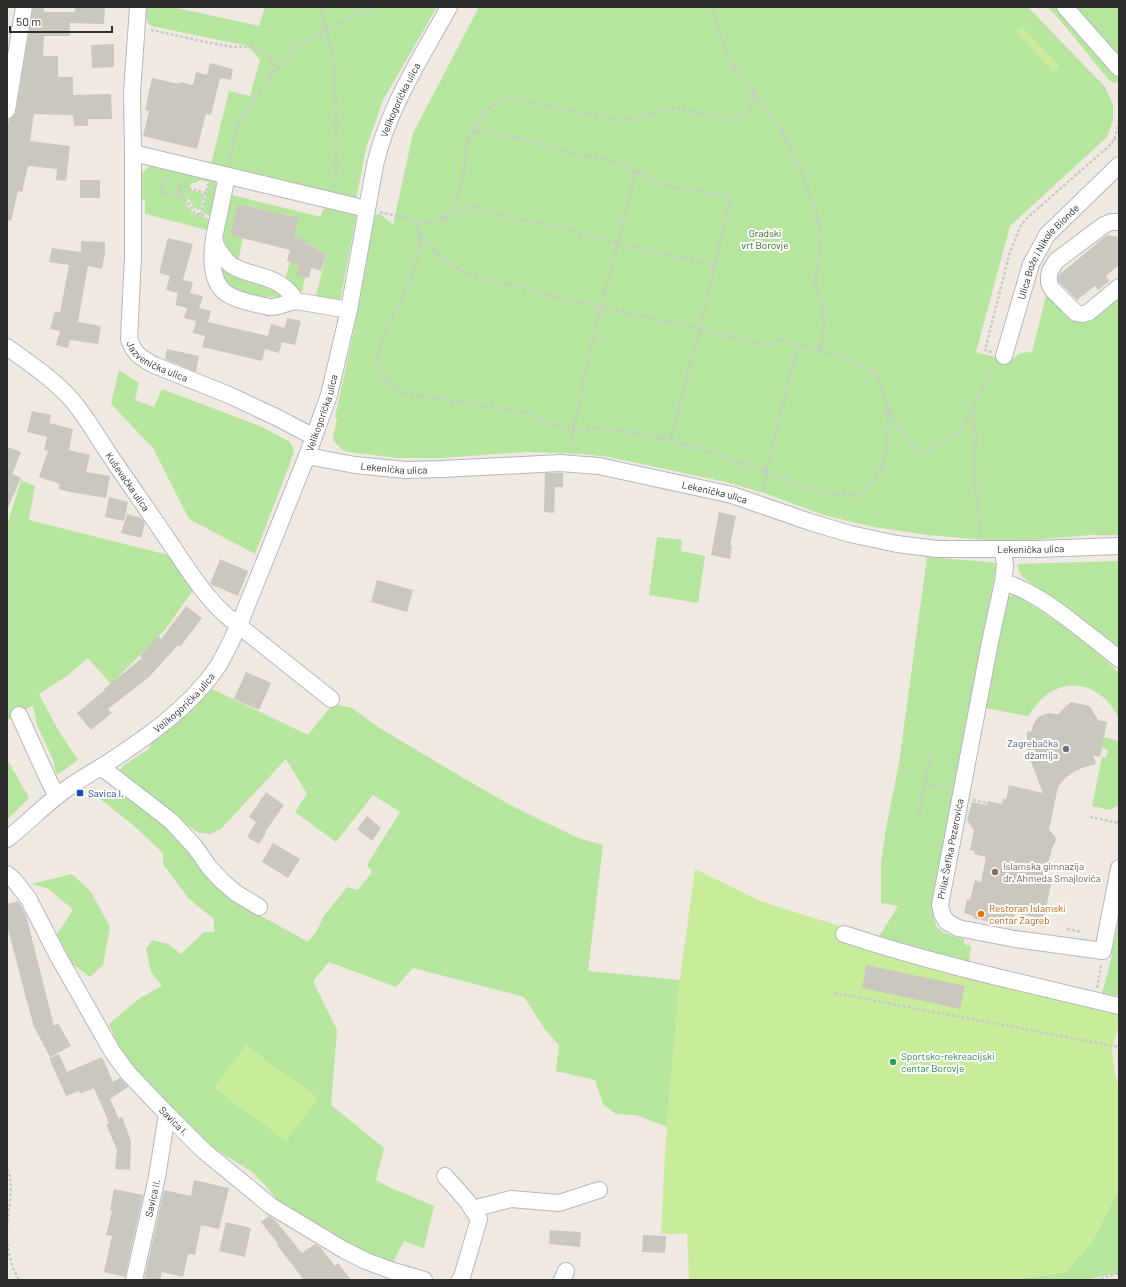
<svg xmlns="http://www.w3.org/2000/svg" width="1126" height="1287" font-family="Barlow,sans-serif">
<style>
.green{fill:#b6e59e}
.pitch{fill:#c9ec9a}
.building{fill:#cbc7bf}
.lines{fill:none;stroke-linecap:round;stroke-linejoin:round}
.minor-casing{stroke:#b4b7c1;stroke-width:18}
.path{stroke:#c9c9c9;stroke-width:2.5;stroke-dasharray:3 2;stroke-linecap:butt}
.minor{stroke:#fff;stroke-width:16}
.worship-dot{fill:#6b7280;stroke:#fff;stroke-width:1.5}
.transit-dot{fill:#1a4fb4;stroke:#fff;stroke-width:1.5}
.education-dot{fill:#8d6e63;stroke:#fff;stroke-width:1.5}
.food-dot{fill:#e8710a;stroke:#fff;stroke-width:1.5}
.leisure-dot{fill:#2e9e5b;stroke:#fff;stroke-width:1.5}
.labels{text-anchor:middle;dominant-baseline:central;stroke-width:4;stroke-linejoin:round;paint-order:stroke}
.street-label{font-size:10px;fill:#2e2e2e;stroke:#fff}
.park-label{font-size:10px;fill:#2c6e1b;stroke:#fff}
.worship-label{font-size:10px;fill:#5b616d;stroke:#fff;text-anchor:end}
.transit-label{font-size:10px;fill:#164399;stroke:#fff;text-anchor:start}
.education-label{font-size:10px;fill:#785e54;stroke:#fff;text-anchor:start}
.food-label{font-size:10px;fill:#c56008;stroke:#fff;text-anchor:start}
.leisure-label{font-size:10px;fill:#27864d;stroke:#fff;text-anchor:start}
</style>
<rect width="100%" height="100%" fill="#efe9e1"/>
<!-- green -->
<g class="green">
<path d="M145,7H172L259,26L265,7H437L383,100L366,148L356,200L211,164L229,91L250,96L260,60L248,46L151,26C145,20 144,15 145,7Z"/>
<path d="M479,7H1028L1105,87L1113,105V120L1107,137L1010,226L976,352L1010,361L1020,353L1032,352L1047,292L1069,315L1119,294V535H1091L1031,540H988L927,535L874,527L852,522L824,515L764,493L726,482L609,457L583,454L525,452L442,458H398L355,453L345,451L339,447L334,441L333,438L337,418L335,417L355,325L375,215L380,214L393,225L413,133Z"/>
<path d="M1048,7H1055C1068,21 1080,34 1093,48C1102,58 1116,69 1119,82L1114,83L1108,79L1065,26Z"/>
<path d="M1071,7H1119V58Z"/>
<path d="M154,164L217,180L219,184L211,216L202,213L209,182L200,180L195,183H191L189,190L204,194L200,210L194,208L188,197L186,204L192,211L191,213L210,219L207,230L145,214V200L138,199C139,183 137,172 154,164Z"/>
<path d="M228,194L321,217C321,215 322,210 324,209C329,207 351,212 357,213L340,301L316,296L326,254L316,251L317,247L305,244L306,240L294,237L298,218L238,204L230,235L243,238L238,262L236,261L218,231Z"/>
<path d="M290,262L299,264L305,277L302,292L299,291L285,279Z"/>
<path d="M217,264L272,281L283,296C272,299 240,295 231,288C226,283 220,270 217,264Z"/>
<path d="M119,370L139,383L135,400L154,407L162,389L260,426L290,442L294,451L289,466L255,554L189,519L153,448L111,404Z"/>
<path d="M21,480L35,486L29,520L172,556L194,589L164,631L111,684L88,658L67,676L39,694L58,730L78,760L57,775L54,766V762L37,725L33,705L7,720V526Z"/>
<path d="M657,537L682,540L681,551L705,556L698,603L649,595Z"/>
<path d="M927,557L989,562L995,563L996,567L934,900C934,907 933,915 935,922C937,933 954,937 964,939V944L971,946L969,965L878,938L898,906L881,903V863L886,828L899,763Z"/>
<path d="M1119,561V649L1110,640L1028,581C1021,576 1018,573 1018,564Z"/>
<path d="M1013,595C1049,613 1091,645 1119,673V719C1107,691 1077,675 1049,693C1040,699 1035,707 1028,716L985,708L1007,598Z"/>
<path d="M208,687L308,735L333,704L352,708L378,727L470,782L514,807L578,838L603,845L588,971L680,980L667,1127L636,1115L616,1114L603,1104L595,1080L556,1071L559,1045L546,1031L524,997L413,968L396,987L329,962L313,981L337,1030L331,1105L384,1148L376,1180L391,1188L434,1206L424,1248L404,1241L393,1262L348,1244L277,1200L266,1186L251,1171L195,1137L129,1068L109,1024L140,998L162,986L151,972L146,949L152,940L168,944L181,954L204,932H214V919L188,898L163,864V853L133,825L99,798L109,794H125L161,819L208,877L238,903L308,942L316,932L324,916L347,887L358,890L372,872L367,865L400,812L373,795L336,842L295,812L307,794L286,759L221,829L210,834L199,833L146,798L123,778L119,771L124,765L149,749L152,740Z"/>
<path d="M1104,737L1119,741V805L1110,810L1092,806L1102,757L1106,758L1108,750L1102,748Z"/>
<path d="M7,759L29,798L7,820Z"/>
<path d="M72,874L91,892L110,927L103,965L90,977L71,963L57,934L73,910L49,889L32,884Z"/>
<path d="M1119,917V996L1102,993L1110,964Z"/>
<path d="M1119,1188V1276L1112,1274L1085,1280H1013L1065,1272L1092,1242Z"/>
</g>
<!-- pitch -->
<g class="pitch">
<path d="M1022,27L1060,67L1054,72L1016,32Z"/>
<path d="M695,869L760,901L926,953L1119,1001V1024L1112,1049L1115,1075L1119,1085V1188L1092,1242L1065,1272L1013,1280H689L687,1234H661L665,1152L678,993Z"/>
<path d="M246,1045L318,1098L286,1141L214,1088Z"/>
</g>
<!-- building -->
<g class="building">
<path d="M81,7H105L104,24L70,23V36H44L43,56H58V77H73V95L111,94L112,119H88V126H74L73,115L34,114L30,141L70,146L66,181L56,180L57,169L28,166L22,192L18,191L11,221L7,220V130L9,119L14,116L16,112L33,8H44V12H75V8H81Z"/>
<path d="M114,44V67L92,68L91,45Z"/>
<path d="M210,63L233,69L231,80L220,78L211,115L206,114L197,149L143,136L149,111L145,110L152,78L179,84L180,82L193,85L196,72L207,75Z"/>
<rect x="80" y="180" width="20" height="18"/>
<path d="M238,204L299,218L294,237L306,240L305,244L317,247L316,251L326,254L321,271L311,268L309,278L296,275L299,265L287,261L290,250L230,235Z"/>
<path d="M1107,235L1119,237V265L1106,276L1109,281L1098,290L1095,286L1077,300L1058,281L1059,275Z"/>
<path d="M168,238L193,244L183,280L193,282L190,293L203,296L199,308L211,311L208,322L268,336L271,324L285,328L287,318L301,321L295,345L282,342L279,353L265,349L262,361L202,347L205,336L193,333L196,321L184,318L187,308L175,305L178,293L166,290L170,276L159,273Z"/>
<path d="M81,241L105,242V253L102,269L88,266L78,322L101,326L98,344L70,340L68,348L56,345L60,331L50,329L55,311L60,313L69,265L49,262L52,248L81,252Z"/>
<path d="M167,349L199,356L196,372L165,359Z"/>
<path d="M32,411L51,415L49,423L73,429L69,450L90,455L86,472L110,476L106,498L70,492L58,489L60,484L39,477L48,451L44,450L47,437L27,432Z"/>
<path d="M7,447L21,452L12,474L21,478L7,510Z"/>
<path d="M545,473H563V487H555L554,513L544,512Z"/>
<path d="M109,497L128,502L124,521L105,517Z"/>
<path d="M719,512L736,516L730,545H732L730,559L711,555Z"/>
<path d="M127,514L141,518L145,523L141,538L121,533Z"/>
<path d="M220,559L248,571L238,596L210,584Z"/>
<path d="M377,580L413,590L407,612L371,602Z"/>
<path d="M186,606L202,618L180,647L178,645L149,677L108,709L112,713L91,730L77,713L105,690L104,689L142,658L140,656L158,636L161,639Z"/>
<path d="M246,672L271,683L259,710L234,699Z"/>
<path d="M1071,702L1090,706L1098,720L1107,722L1100,757L1093,755L1096,764L1082,768L1072,773L1064,779L1058,787L1049,830L1054,835L1056,839L1054,845L1052,848L1044,883L1051,884L1044,919L1015,913L1012,927L973,918L974,916L964,913L967,899L970,900L975,880L981,882L986,857L974,854L975,851L970,850L974,830L967,820L972,802L986,805L988,801L1002,804L1003,799H1006L1009,785L1043,793L1027,751V732L1032,731L1033,725L1038,717L1048,713L1058,714Z"/>
<path d="M266,792L284,805L265,832L266,833L259,844L247,837L256,822L249,817Z"/>
<path d="M367,816L381,828L372,841L357,829Z"/>
<path d="M273,843L300,859L288,878L262,862Z"/>
<path d="M18,901L26,915L54,1026L58,1023L71,1046L50,1057L34,1027L26,998L7,925V904Z"/>
<path d="M866,965L965,986L960,1009L862,988Z"/>
<path d="M59,1054L67,1072L102,1057L113,1082L120,1078L128,1087L110,1099L119,1119L122,1117L131,1141L130,1170L115,1169L117,1150L106,1124L109,1123L94,1088L80,1094L79,1091L66,1096L49,1058Z"/>
<path d="M194,1180L229,1188L219,1229L201,1225L195,1255L188,1254L183,1277L162,1272L160,1280H144L164,1190L191,1196Z"/>
<path d="M114,1189L143,1195L125,1277L104,1272L112,1236L106,1235L112,1211L110,1210Z"/>
<path d="M269,1216L275,1220L302,1253L315,1244L320,1247L335,1266L338,1263L351,1280H304L277,1245L278,1244L261,1222Z"/>
<path d="M226,1222L251,1228L245,1257L219,1251Z"/>
<path d="M550,1230L581,1232L580,1247L549,1244Z"/>
<path d="M643,1235L666,1236L665,1253L642,1252Z"/>
</g>
<g class="lines">
<defs>
<g id="minor">
<path id="s1" d="M138,7L132,93L133,153V256L129,339C134,354 141,358 154,365L229,395L278,418L314,437"/>
<path d="M1065,7L1119,68"/>
<path d="M7,110L24,7"/>
<path d="M133,153L367,209"/>
<path d="M227,176L214,238C215,244 217,248 220,252C223,256 226,261 230,264C236,269 243,271 250,273C269,278 286,283 296,301L349,310"/>
<path d="M1119,222H1111L1104,225L1056,261L1050,271L1049,276V283L1052,289L1076,313C1082,315 1084,314 1089,312L1119,287"/>
<path d="M214,238C211,258 210,288 233,297C244,302 257,304 269,307C278,308 287,302 296,301"/>
<path id="s2" d="M7,347C29,363 52,378 71,399C84,414 94,431 105,448C127,481 150,513 172,546C189,571 205,597 228,617L331,699"/>
<path id="s3" d="M1004,356L1031,264L1047,235L1119,165"/>
<path id="s4" d="M307,456L355,465L405,470L442,469L560,463L599,466L732,495L810,522L850,534L897,544L937,549H1037L1119,546"/>
<path d="M1003,549L1005,566L1003,582C1030,590 1053,607 1075,624C1090,636 1105,647 1119,659"/>
<path d="M1003,582L990,642L940,905L942,914L947,922L958,928L1015,939L1103,951L1119,868"/>
<path d="M19,715L49,781L57,796"/>
<path d="M101,767L171,821L195,847L209,867L222,881L236,893L259,907"/>
<path id="s5" d="M7,839C28,823 46,803 68,788C78,780 90,774 101,767C143,740 190,708 218,666C226,653 232,639 239,625L307,456L329,395L349,310L375,165C388,108 421,58 449,7"/>
<path id="s6" d="M7,874L14,880L28,898L58,956L112,1051L128,1073L167,1114L204,1151L271,1206L344,1250L366,1261L390,1270L424,1280"/>
<path d="M844,934C934,964 1027,984 1119,1006"/>
<path d="M445,1176L467,1201L479,1219L462,1277L460,1280"/>
<path d="M472,1209L511,1199L559,1203L599,1190"/>
<path id="s7" d="M134,1280L157,1177L167,1114"/>
<path d="M562,1280L566,1271"/>
</g>
</defs>
<!-- minor casing -->
<use href="#minor" class="minor-casing"/>
<!-- path -->
<g class="path">
<path d="M320,7L333,56L336,108V187"/>
<path d="M713,7L720,36L727,54L734,67L780,127L786,139L802,173L817,215L821,233V243L815,283L823,305L824,326L820,350"/>
<path d="M151,30C176,35 202,42 228,46C238,48 252,45 261,50C275,56 275,72 267,83C261,93 253,101 247,110C237,124 232,144 229,161"/>
<path d="M271,76L296,49L325,30L375,7"/>
<path d="M472,133C482,115 488,103 509,98L609,118L623,120L638,118L671,108L681,109L721,118H738L749,112L755,94"/>
<path d="M469,137C476,130 481,130 491,131L569,152L613,161L659,183L671,187L693,189L730,198L700,329L670,441"/>
<path d="M1114,138L1119,143"/>
<path d="M169,177L163,180L160,192L185,198L194,211V213L205,216"/>
<path d="M179,186L206,193"/>
<path d="M177,196L180,179"/>
<path d="M380,212L426,223C433,223 438,221 443,217C460,204 463,178 465,158C466,150 466,145 469,137"/>
<path d="M200,215L208,184"/>
<path d="M415,220C432,247 401,298 390,323C385,335 377,348 378,361C380,377 392,386 404,393L527,413C539,419 551,424 564,427C579,430 594,428 609,429C619,430 629,432 639,433C674,440 708,451 741,463C763,470 841,503 859,494C887,480 891,433 887,407"/>
<path d="M440,220L450,218L469,208L475,207L511,218L547,224L618,243L714,265"/>
<path d="M420,234C434,250 447,265 466,273L553,296L769,345L779,339L840,356L870,369L875,374L879,379C886,402 893,424 910,442C913,445 915,449 919,450C925,453 931,449 936,447C947,442 957,436 963,426C975,408 982,385 995,367"/>
<path d="M992,352L985,350L1009,255L1020,227L1027,218L1109,146L1114,140L1119,123"/>
<path d="M975,406L973,413L976,438L974,460L980,535"/>
<path d="M579,449L571,439V436L581,398L582,387L601,306L626,212L635,172"/>
<path d="M763,491L766,471L798,344"/>
<path d="M925,783L932,750"/>
<path d="M973,800L987,803"/>
<path d="M919,815L925,783L948,789"/>
<path d="M1090,817L1119,823"/>
<path d="M1067,929L1081,932"/>
<path d="M1097,988L1101,965"/>
<path d="M834,993L1119,1047"/>
<path d="M7,1169C15,1182 8,1211 7,1227C6,1244 10,1265 19,1280"/>
<path d="M1096,1280L1119,1273"/>
</g>
<!-- minor -->
<use href="#minor" class="minor"/>
</g>
<!-- markers -->
<circle class="worship-dot" cx="1066" cy="749" r="4"/>
<rect class="transit-dot" x="76" y="789" width="8" height="8" rx="2"/>
<circle class="education-dot" cx="995" cy="872" r="4"/>
<circle class="food-dot" cx="981" cy="914" r="4"/>
<circle class="leisure-dot" cx="893" cy="1062" r="4"/>
<g class="labels">
<!-- street labels -->
<g class="street-label">
<text stroke="none"><textPath href="#s5" startOffset="872">Velikogorička ulica</textPath></text>
<text stroke="none"><textPath href="#s3" startOffset="115">Ulica Bože i Nikole Bionde</textPath></text>
<text stroke="none"><textPath href="#s1" startOffset="370">Jazvenička ulica</textPath></text>
<text stroke="none"><textPath href="#s5" startOffset="548">Velikogorička ulica</textPath></text>
<text stroke="none"><textPath href="#s4" startOffset="88">Lekenička ulica</textPath></text>
<text stroke="none"><textPath href="#s2" startOffset="183">Kuševačka ulica</textPath></text>
<text stroke="none"><textPath href="#s4" startOffset="412">Lekenička ulica</textPath></text>
<text stroke="none"><textPath href="#s4" startOffset="736">Lekenička ulica</textPath></text>
<text stroke="none"><textPath href="#s5" startOffset="224">Velikogorička ulica</textPath></text>
<text transform="translate(950 849) rotate(-79)">Prilaz Šefika Pezerovića</text>
<text stroke="none"><textPath href="#s6" startOffset="300">Savica I.</textPath></text>
<text stroke="none"><textPath href="#s7" startOffset="84">Savica II.</textPath></text>
</g>
<!-- park labels -->
<g class="park-label">
<text x="765" y="233">Gradski<tspan x="765" dy="12">vrt Borovje</tspan></text>
</g>
<!-- worship labels -->
<g class="worship-label">
<text x="1058" y="743">Zagrebačka<tspan x="1058" dy="12">džamija</tspan></text>
</g>
<!-- transit labels -->
<g class="transit-label">
<text x="88" y="793">Savica I.</text>
</g>
<!-- education labels -->
<g class="education-label">
<text x="1003" y="866">Islamska gimnazija<tspan x="1003" dy="12">dr. Ahmeda Smajlovića</tspan></text>
</g>
<!-- food labels -->
<g class="food-label">
<text x="989" y="908">Restoran Islamski<tspan x="989" dy="12">centar Zagreb</tspan></text>
</g>
<!-- leisure labels -->
<g class="leisure-label">
<text x="901" y="1056">Sportsko-rekreacijski<tspan x="901" dy="12">centar Borovje</tspan></text>
</g>
</g>
<!-- border -->
<rect width="1126" height="1287" fill="none" stroke="#2e2e2e" stroke-width="16"/>
<!-- scale -->
<path d="M10 26v6h102v-6" fill="none" stroke="#2e2e2e" stroke-width="2"/>
<text x="16" y="26" font-size="12" fill="#2e2e2e" stroke="#ffffff" stroke-width="3" paint-order="stroke">50 m</text>
</svg>
